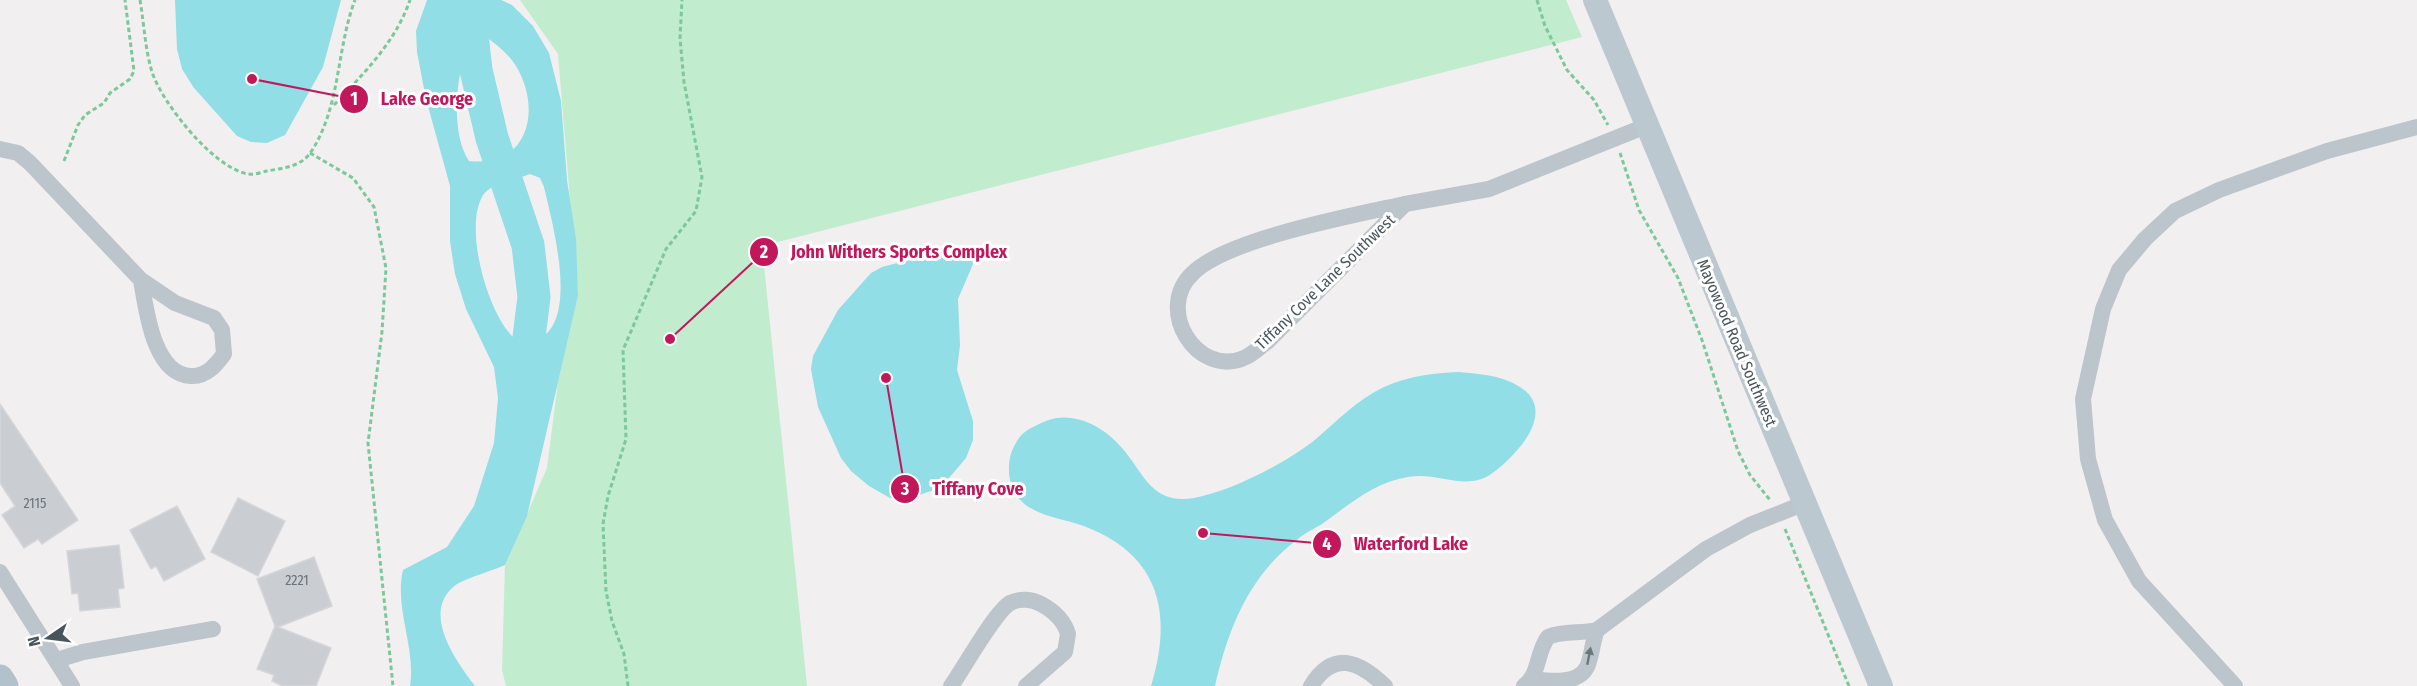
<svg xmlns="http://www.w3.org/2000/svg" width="2417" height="686" font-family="'Fira Sans Condensed',sans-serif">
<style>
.green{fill:#c1eccd}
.water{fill:#91dee6;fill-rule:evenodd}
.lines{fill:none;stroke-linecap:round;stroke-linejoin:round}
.river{stroke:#91dee6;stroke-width:33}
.building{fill:#cacdd2;stroke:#d4d6da;stroke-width:1.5}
.path{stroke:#7bc89a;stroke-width:3;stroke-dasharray:4.5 3;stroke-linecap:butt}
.street{stroke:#bcc5cb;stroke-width:16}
.secondary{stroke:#bcc8d0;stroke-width:24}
.primary{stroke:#b1c2cc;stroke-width:27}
.oneway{fill:#6c777d}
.labels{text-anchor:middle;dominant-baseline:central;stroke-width:6;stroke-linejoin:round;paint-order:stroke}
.number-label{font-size:14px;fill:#69737a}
.street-label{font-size:16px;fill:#49555c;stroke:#fff}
.leader{fill:none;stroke:#c2185b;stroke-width:2}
.callout-dot{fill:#c2185b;stroke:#fff;stroke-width:2}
.mark-label{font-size:18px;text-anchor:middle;font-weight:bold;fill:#fff}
.callout-label{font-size:18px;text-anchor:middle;font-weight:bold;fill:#c2185b;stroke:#fff;stroke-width:6;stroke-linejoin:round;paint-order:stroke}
</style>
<rect width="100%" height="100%" fill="#f2eff0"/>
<!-- green -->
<path class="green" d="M520,0H1566L1582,37L762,246L807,686H506L502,670L505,565L547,468L558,382L578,296L558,54Z"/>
<!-- water -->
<g class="water">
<path d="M175,0H341L323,67L285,135L267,143L251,142L237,136L194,88L182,69L177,49Z"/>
<path d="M427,0H501L512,5L533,26L549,53L561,101L567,180L576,239L578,296L527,516L505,565C492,571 469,577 457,584C419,611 456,661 475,686H410C416,647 394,608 403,570L447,547L474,506L494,443L498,398L494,367L466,309L455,274L450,241V186L426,99L417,52L416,31ZM475,29C490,40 506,50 516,66C542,109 529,168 469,161C448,130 457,60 475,29ZM530,174L540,178L544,187C552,222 581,324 536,340C529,342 520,343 514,338C488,314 464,230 482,197C489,183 516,180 530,174Z"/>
<path d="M963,251L972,258L973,264L958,299L960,345L957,370L973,421V440L966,458L949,478L931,491L913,497L890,498L869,486L851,471L841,458L818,407L811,369L813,356L838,310L871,273L882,267L901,262Z"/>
<path d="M1459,372C1479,374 1502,375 1520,387C1559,412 1515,457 1491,474C1466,492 1437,471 1408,477C1377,482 1353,501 1329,519C1319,527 1307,531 1298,539C1249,575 1228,629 1215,686H1151C1172,617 1162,559 1091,529C1071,520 1045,518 1027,506C1006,491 1004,461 1017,441C1023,430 1035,426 1046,421C1074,410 1104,427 1122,448C1144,473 1151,505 1194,498C1232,491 1286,463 1316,439C1337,421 1358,399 1384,387C1408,376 1433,373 1459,372Z"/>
</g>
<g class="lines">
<!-- river -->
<path class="river" d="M461,0L470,17L476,70L492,138L528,245L534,297L523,386"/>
</g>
<!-- building -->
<g class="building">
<path d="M0,404L78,520L42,544L38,539L24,548L2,515L15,506L0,483Z"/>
<path d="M238,498L285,521L258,576L211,552Z"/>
<path d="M177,506L205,559L164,581L156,566L151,569L130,530Z"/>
<path d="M119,545L124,588L118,589L120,607L80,611L78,593L72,594L67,551Z"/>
<path d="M314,557L332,606L278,627L331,648L316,686H283L272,681L274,675L257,669L275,626L257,579Z"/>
</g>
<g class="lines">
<!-- path -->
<g class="path">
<path d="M140,0C144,23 145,49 152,72C162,103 215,170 249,174C255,175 262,172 267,171C283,168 301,167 311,152C341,106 336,50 355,0"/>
<path d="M1537,0L1545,26L1567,70L1594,100L1608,125"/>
<path d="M334,105C364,73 395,43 410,0"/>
<path d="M310,153L353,178L374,207L386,268L382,332L368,443L393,686"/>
<path d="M1620,153L1639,210L1678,278L1702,340L1738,451L1750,475L1770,500"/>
<path d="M64,161L78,125L85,115L104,103L110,93L130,79L134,71L125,0"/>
<path d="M1785,529L1849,686"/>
<path d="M628,686L624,654L612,621L606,591L603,524L608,496L626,439L623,350L666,249L696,211L702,177L684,82L680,38L682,0"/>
</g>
<!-- street -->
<g class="street">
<path d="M0,149L18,153L30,163L141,280L175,303L214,318L222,330L224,354C216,365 206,377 191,376C153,375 146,308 141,280"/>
<path d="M1405,204L1267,342C1260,347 1253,354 1244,358C1197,378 1154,309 1193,273C1227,239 1355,215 1405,204Z"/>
<path d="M1405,204L1489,189L1646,126"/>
<path d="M0,572L72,686"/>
<path d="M57,660L83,652L213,629"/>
<path d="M1533,679C1549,681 1578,685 1587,667C1592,657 1592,642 1597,630"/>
<path d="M951,686C964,668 994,613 1010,603C1020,598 1032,599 1041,604C1054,611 1064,620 1068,634L1065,652L1026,686"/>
<path d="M1311,686C1334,649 1360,662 1385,686"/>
<path d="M1524,686C1540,674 1536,653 1548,637C1564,630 1580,634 1597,630L1706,549L1750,525L1805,503"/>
<path d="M2235,686L2139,581L2105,520L2088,459L2083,399L2103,309L2119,270L2145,239L2175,211L2219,190L2327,151L2417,127"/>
</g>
<!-- secondary -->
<path class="secondary" d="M1595,0L1881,686"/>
<!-- primary -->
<path class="primary" d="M0,678L5,686"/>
</g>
<!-- one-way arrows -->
<defs><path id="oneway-solid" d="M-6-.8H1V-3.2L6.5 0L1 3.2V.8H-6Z" transform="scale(1.5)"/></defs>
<use class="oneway" href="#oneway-solid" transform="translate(1589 656) rotate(-79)"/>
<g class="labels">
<!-- number labels -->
<g class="number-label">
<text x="35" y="503">2115</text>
<text x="297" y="580">2221</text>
</g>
<!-- street labels -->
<g class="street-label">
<text transform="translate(1325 282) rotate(-44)">Tiffany Cove Lane Southwest</text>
<text transform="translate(1737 343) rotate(67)">Mayowood Road Southwest</text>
</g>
</g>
<!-- callouts -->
<path class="leader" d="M252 79L354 99M670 339L764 252M886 378L905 489M1203 533L1327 544"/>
<g class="callout-dot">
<circle cx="252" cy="79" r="6"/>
<circle cx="670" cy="339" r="6"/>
<circle cx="886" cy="378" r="6"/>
<circle cx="1203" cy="533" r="6"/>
<circle cx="354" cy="99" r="15"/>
<circle cx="764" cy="252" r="15"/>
<circle cx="905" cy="489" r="15"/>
<circle cx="1327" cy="544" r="15"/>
</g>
<g class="mark-label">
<text x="354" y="105">1</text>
<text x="764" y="258">2</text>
<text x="905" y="495">3</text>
<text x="1327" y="550">4</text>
</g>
<g class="callout-label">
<text x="427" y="105">Lake George</text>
<text x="899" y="258">John Withers Sports Complex</text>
<text x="978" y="495">Tiffany Cove</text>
<text x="1411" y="550">Waterford Lake</text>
</g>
<!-- north arrow -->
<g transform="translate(48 638) rotate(256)" stroke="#ffffff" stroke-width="4.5" paint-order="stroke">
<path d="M0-4.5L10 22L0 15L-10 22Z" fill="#49555c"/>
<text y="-9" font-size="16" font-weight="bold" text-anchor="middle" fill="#49555c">N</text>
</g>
</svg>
